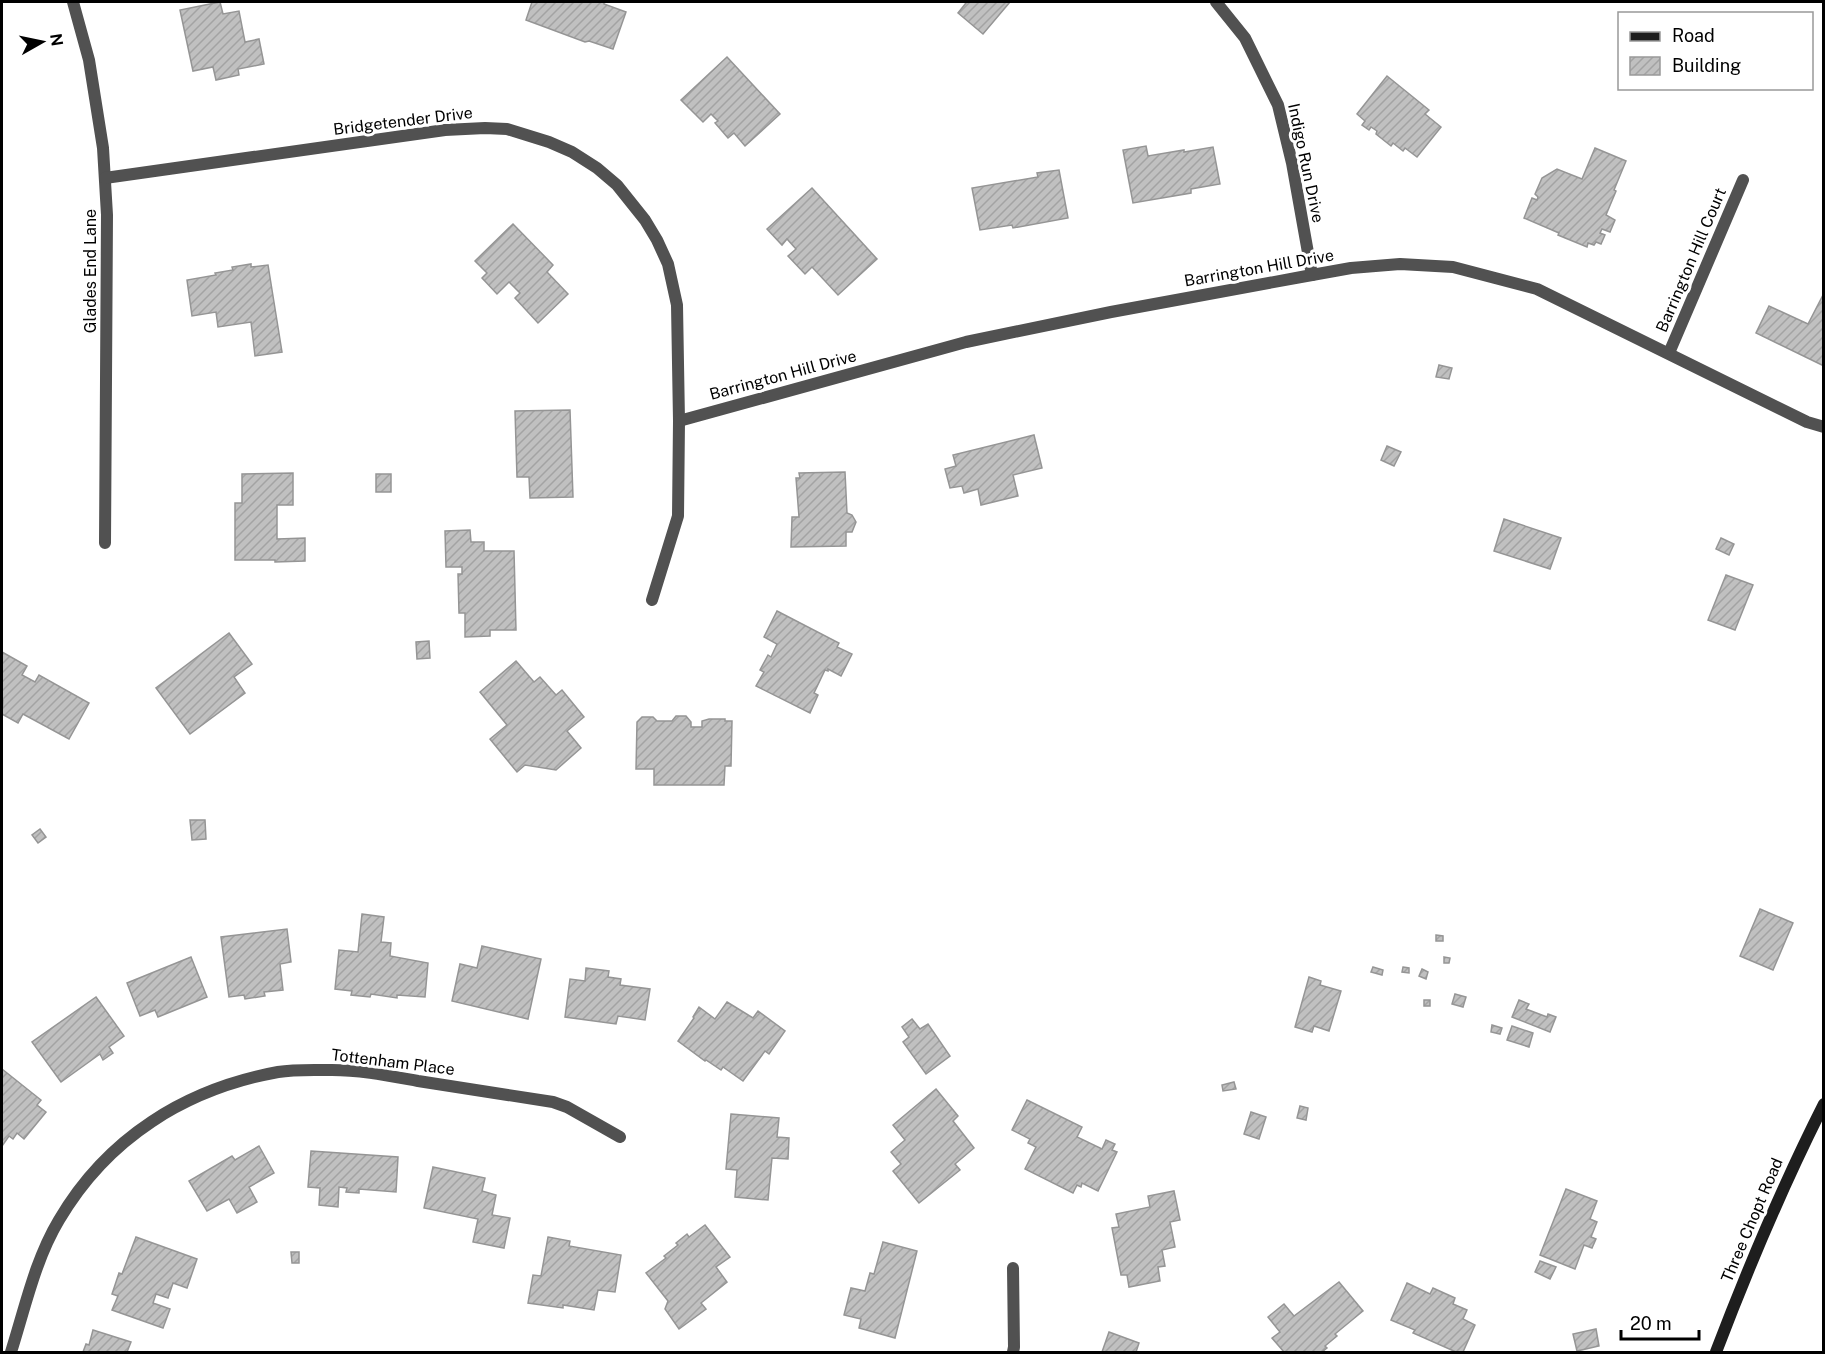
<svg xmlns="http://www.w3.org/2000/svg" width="1825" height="1354" font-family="'Public Sans',sans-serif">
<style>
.building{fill:url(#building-hatch);stroke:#959595;stroke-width:1.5}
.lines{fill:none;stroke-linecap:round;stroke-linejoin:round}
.minor{stroke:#515151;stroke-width:12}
.secondary{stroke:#1e1e1e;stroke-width:12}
.labels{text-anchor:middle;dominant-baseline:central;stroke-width:6;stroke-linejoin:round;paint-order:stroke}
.street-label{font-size:16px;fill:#000;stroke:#fff}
</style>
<defs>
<pattern id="building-hatch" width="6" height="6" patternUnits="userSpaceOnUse" patternTransform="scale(1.5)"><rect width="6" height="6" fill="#c0c0c0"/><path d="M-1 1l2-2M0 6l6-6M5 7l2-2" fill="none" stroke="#a3a3a3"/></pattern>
</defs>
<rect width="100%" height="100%" fill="#fff"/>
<!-- building -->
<g class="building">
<path d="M220,2L223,14L239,11L245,42L259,39L264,64L238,69L239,75L216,80L213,67L193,71L180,10Z"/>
<path d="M532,2H604V4L626,12L613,49L589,41L585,42L526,20Z"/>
<path d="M964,2H1010L983,34L958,13L966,3Z"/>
<path d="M727,57L780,114L745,146L734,133L728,138L715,123L718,121L711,114L703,122L681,100Z"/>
<path d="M1387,76L1429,110L1425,114L1441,127L1417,157L1405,148L1403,151L1393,143L1391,146L1376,134L1377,131L1371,127L1369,130L1362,125L1365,121L1357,114Z"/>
<path d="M1146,146L1148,156L1184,150V152L1213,147L1220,184L1191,189V193L1133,203L1123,150Z"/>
<path d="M1595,148L1626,161L1614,190L1616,191L1606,215L1615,220L1610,232L1602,229L1600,233L1605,235L1601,244L1596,242L1594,245L1588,243L1587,247L1558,235L1559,233L1524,218L1532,198L1537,200L1538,197L1535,194L1542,178L1557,169L1582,179Z"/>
<path d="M1059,170L1068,218L1013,228L1012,225L980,230L972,188L1038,177L1037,173Z"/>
<path d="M812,188L877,259L838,295L812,267L805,274L788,256L796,249L787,239L782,245L767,229Z"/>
<path d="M513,224L553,265L547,272L568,294L538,323L515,298L520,293L509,282L497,294L482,278L487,273L475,261Z"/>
<path d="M251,264V267L268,265L282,352L255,356L251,322L218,327L216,312L192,316L187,280L216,275L215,273L233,270L232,267Z"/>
<path d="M1824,293V366L1756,333L1769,306L1808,324Z"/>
<path d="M1439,365L1452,368L1449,379L1436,377Z"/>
<path d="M570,410L573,497L530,498L529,477H517L515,411Z"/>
<path d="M1034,435L1042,468L1013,475L1018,496L981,505L978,489L964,493L962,486L950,488L945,469L956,466L953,455Z"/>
<path d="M1387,446L1401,452L1394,466L1381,460Z"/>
<path d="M845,472L847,513L852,515L856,522L852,532H846V546L791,547L792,517H799L796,478H800L799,473Z"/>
<path d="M293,473V505H277V539L305,538V561L275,562V560H235V503H242V474Z"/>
<rect x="376" y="474" width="15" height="18"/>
<path d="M1504,519L1561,538L1550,569L1494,551Z"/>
<path d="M470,530L471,542H484V551H514L516,630H490V636L465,637V613H459L458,574H462V567H446L445,531Z"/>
<path d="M1721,538L1734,544L1729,555L1716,549Z"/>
<path d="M1726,575L1753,585L1735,630L1708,620Z"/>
<path d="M777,611L839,643L837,647L852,654L841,676L828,669V671L825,670L814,693L818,695L810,713L756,686L764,672L760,670L768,655L771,657L777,644L764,637Z"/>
<path d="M229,633L252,664L234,677L245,693L190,734L156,688Z"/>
<path d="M429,641L430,658L417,659L416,642Z"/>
<path d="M2,652L27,666L22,675L35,682L39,675L89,703L69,739L23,714L18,723L2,714L3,700L2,699Z"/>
<path d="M516,661L534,682L540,677L556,695L562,690L584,717L567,731L581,748L556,770L525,765L517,772L490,739L507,725L480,692Z"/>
<path d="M676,716H686L691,722V727H702V721L709,719H725V721H732L731,766H725L724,785H654V769H636L637,722L642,717H653L657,721H672Z"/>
<path d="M190,820H205L206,839L192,840Z"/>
<path d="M40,829L46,837L38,843L32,835Z"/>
<path d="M1760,909L1793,923L1773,970L1740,956Z"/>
<path d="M362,914L384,917L381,942L391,943L390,956L428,963L425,997L397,995V998L371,994L370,997L351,995L352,991L335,989L339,950L358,952Z"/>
<path d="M287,929L291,962L280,964L283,990L264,992L265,996L245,999L244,995L229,997L221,937Z"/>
<path d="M1436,935L1443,936V941H1436Z"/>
<path d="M482,946L541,959L528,1019L452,1001L460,964L477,968Z"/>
<path d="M191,957L207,997L158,1017L155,1010L140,1016L127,983Z"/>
<path d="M1444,957L1450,958L1449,963H1444Z"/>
<path d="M1373,967L1383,970L1382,975L1371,972Z"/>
<path d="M1403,967L1409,968V973L1402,972Z"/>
<path d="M586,968L609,971L608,977L621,979L620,985L650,989L645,1020L618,1016L616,1024L565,1017L570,979L585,981Z"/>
<path d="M1422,969L1428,972L1426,979L1419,976Z"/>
<path d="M1309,977L1321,981L1320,985L1341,991L1329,1031L1314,1026L1312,1032L1295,1027Z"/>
<path d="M1455,994L1466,997L1463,1007L1452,1004Z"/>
<path d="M96,997L124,1036L109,1047L113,1053L103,1060L100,1054L61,1082L32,1042Z"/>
<rect x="1424" y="1000" width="6" height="6"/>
<path d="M1519,1000L1529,1004L1526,1009L1547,1017L1548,1014L1556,1017L1550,1032L1512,1017Z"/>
<path d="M727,1002L753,1018L758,1011L785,1031L769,1054L765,1051L743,1081L723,1067L721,1070L706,1060L705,1061L678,1041L694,1018L693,1017L699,1007L715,1019Z"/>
<path d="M912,1019L920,1029L928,1024L950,1056L926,1074L903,1042L909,1037L902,1027Z"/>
<path d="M1492,1025L1502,1028L1500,1034L1491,1032Z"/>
<path d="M1512,1026L1533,1033L1529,1047L1507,1040Z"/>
<path d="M2,1069L41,1100L37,1105L46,1112L24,1139L17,1133L13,1139L9,1136L2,1146Z"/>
<path d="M1234,1082L1236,1089L1223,1091L1222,1085Z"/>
<path d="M936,1089L958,1116L953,1121L974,1148L955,1164L960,1170L919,1203L893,1171L901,1164L891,1152L905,1140L893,1125Z"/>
<path d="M1027,1100L1082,1127L1077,1137L1102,1149L1106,1140L1115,1144L1112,1150L1117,1152L1098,1191L1082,1183L1081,1187L1077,1185L1073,1193L1025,1169L1036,1147L1028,1143L1030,1139L1012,1130Z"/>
<path d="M1300,1106L1308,1108L1306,1120L1297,1118Z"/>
<path d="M1251,1112L1266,1117L1259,1139L1244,1134Z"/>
<path d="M731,1114L779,1118L777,1137L789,1138L788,1159L772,1158L768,1200L735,1197L737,1170L726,1169Z"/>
<path d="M259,1146L274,1173L249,1187L257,1202L237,1213L229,1199L207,1211L189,1181L232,1156L235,1160Z"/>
<path d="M311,1151L398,1157L396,1192L359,1189V1193L346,1192L347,1188L339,1187L338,1207L319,1205L320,1188L308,1187Z"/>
<path d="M433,1167L485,1178L482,1191L496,1195L492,1215L510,1218L504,1248L473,1242L478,1219L424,1208Z"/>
<path d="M1566,1189L1597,1201L1590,1219L1597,1222L1591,1237L1596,1239L1592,1248L1584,1245L1575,1269L1540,1255Z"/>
<path d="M1174,1191L1180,1220L1170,1222L1175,1247L1162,1250L1165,1266L1158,1267L1160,1281L1129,1287L1127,1275H1121L1112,1228L1119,1227L1116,1214L1150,1207L1148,1196Z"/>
<path d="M705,1225L730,1257L716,1267L727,1282L701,1303L706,1309L679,1329L665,1309L668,1301L646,1273L666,1258L664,1256L678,1245L676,1243L687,1234L689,1237Z"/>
<path d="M136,1237L197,1259L187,1288L173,1283L168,1298L156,1294L153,1303L170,1309L163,1328L112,1310L118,1296L112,1294L119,1273L122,1274Z"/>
<path d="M548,1237L570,1241L569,1246L621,1255L615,1292L598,1290L594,1310L563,1305V1308L528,1303L533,1275L541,1276Z"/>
<path d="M883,1242L917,1251L895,1338L859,1328L861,1319L844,1315L851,1288L865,1291L870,1273L874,1274Z"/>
<path d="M291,1252H299V1263H292Z"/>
<path d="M1540,1261L1556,1267L1550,1279L1535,1272Z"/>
<path d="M1339,1282L1363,1311L1335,1334L1337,1336L1325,1346L1327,1348L1322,1352H1284L1272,1338L1280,1332L1268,1317L1284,1304L1294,1316Z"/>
<path d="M1407,1283L1430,1294L1433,1288L1455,1298L1453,1304L1467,1310L1463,1319L1475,1325L1463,1352H1456L1413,1333L1415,1330L1391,1320Z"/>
<path d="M1596,1329L1599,1346L1577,1351L1573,1334Z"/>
<path d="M93,1330L131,1342L127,1352H83L86,1344L89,1345Z"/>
<path d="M1109,1332L1139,1343L1136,1352H1102Z"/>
</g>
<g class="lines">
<!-- minor -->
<g class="minor">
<path d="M73,2L89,60L103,148L107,215L105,543"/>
<path d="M1216,2L1245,38L1278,105L1292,163L1312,275"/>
<path d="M105,178L445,130L485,128L507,129L549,142L572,152L597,168L617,185L645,220L657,240L668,264L677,305L679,421L678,516L652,600"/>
<path d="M1669,353L1743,180"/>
<path d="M679,421L966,342L1111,312L1312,275L1351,268L1400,264L1453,267L1537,289L1807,422L1824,427"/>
<path d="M11,1352C25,1308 35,1260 59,1220C107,1138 185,1089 278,1072C295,1069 315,1070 332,1070C361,1070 390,1076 418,1081C463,1088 508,1095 553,1102L567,1107L620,1137"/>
<path d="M1013,1352L1014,1347L1013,1268"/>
</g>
<!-- secondary -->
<path class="secondary" d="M1716,1352C1748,1268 1783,1185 1824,1104"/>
</g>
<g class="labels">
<!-- street labels -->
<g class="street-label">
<text transform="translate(403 121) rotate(-7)">Bridgetender Drive</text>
<text transform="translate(1306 163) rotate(78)">Indigo Run Drive</text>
<text transform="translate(1691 260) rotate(-67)">Barrington Hill Court</text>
<text transform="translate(1259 268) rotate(-10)">Barrington Hill Drive</text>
<text transform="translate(90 271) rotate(-90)">Glades End Lane</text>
<text transform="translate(783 375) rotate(-15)">Barrington Hill Drive</text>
<text transform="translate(393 1062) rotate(7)">Tottenham Place</text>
<text transform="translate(1752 1220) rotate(-67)">Three Chopt Road</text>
</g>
</g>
<!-- border -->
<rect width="1825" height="1354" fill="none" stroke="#000000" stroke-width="6"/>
<!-- legend -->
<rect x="1618" y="12" width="195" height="78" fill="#ffffff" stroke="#999999" stroke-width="1.5"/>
<rect x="1630" y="32" width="30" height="9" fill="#1e1e1e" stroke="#999999" stroke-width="1.5"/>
<text x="1672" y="42" font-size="18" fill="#000000">Road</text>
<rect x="1630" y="57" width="30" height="18" fill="url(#building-hatch)" stroke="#999999" stroke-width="1.5"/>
<text x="1672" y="72" font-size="18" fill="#000000">Building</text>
<!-- north arrow -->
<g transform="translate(42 42) rotate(81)" stroke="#ffffff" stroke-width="4.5" paint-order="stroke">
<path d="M0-4.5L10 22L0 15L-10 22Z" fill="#000000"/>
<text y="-9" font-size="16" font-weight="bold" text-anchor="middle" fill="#000000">N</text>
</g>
<!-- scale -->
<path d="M1621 1330v9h78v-9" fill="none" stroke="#000000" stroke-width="3"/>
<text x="1630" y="1330" font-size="18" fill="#000000" stroke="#ffffff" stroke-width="4.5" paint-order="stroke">20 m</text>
</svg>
